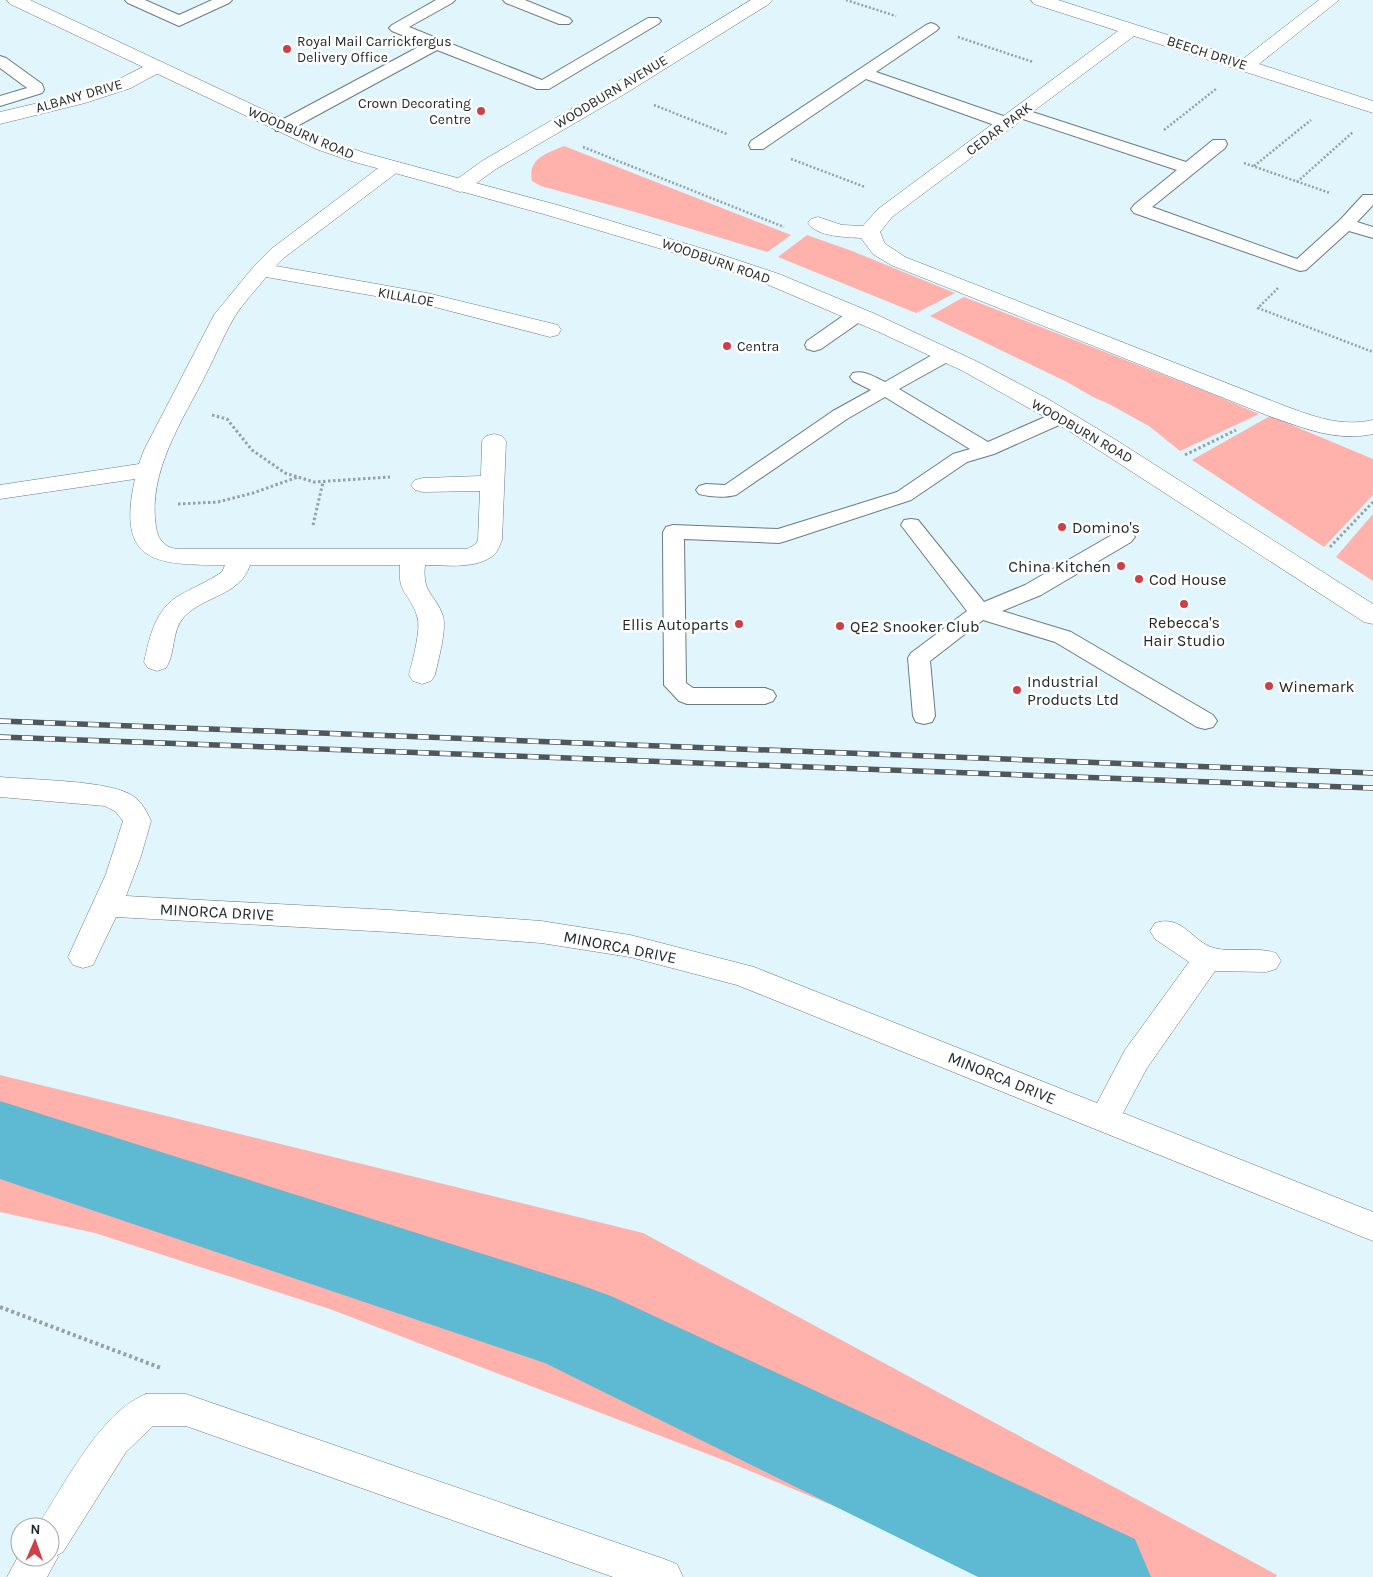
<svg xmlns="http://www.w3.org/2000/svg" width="1373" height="1577" font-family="Karla,sans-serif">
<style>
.green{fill:#ffb1ac}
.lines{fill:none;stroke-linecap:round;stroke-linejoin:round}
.river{fill:#5eb9d2;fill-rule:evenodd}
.service-casing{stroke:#697c81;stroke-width:2}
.minor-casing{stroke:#697c81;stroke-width:1}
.tertiary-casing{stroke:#697c81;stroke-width:1}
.path-far2{stroke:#93a2a7;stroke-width:2.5;stroke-dasharray:2 2;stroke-linecap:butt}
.path-far1{stroke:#93a2a7;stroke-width:3;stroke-dasharray:2.5 2.5;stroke-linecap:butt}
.path{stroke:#93a2a7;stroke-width:4;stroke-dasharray:3 3;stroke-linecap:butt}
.service{fill:#fff;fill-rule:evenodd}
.minor{fill:#fff;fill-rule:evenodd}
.tertiary{fill:#fff;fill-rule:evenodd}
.rail-casing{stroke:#4e585c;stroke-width:5.5}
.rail{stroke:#fefefe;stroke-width:4;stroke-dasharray:11;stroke-linecap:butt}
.poi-dot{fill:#cf4046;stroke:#fefefe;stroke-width:2}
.labels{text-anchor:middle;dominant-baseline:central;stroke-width:5;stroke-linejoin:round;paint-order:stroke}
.far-poi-label{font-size:14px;fill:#21292b;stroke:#fefefe;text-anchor:start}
.far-street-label{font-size:14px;fill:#21292b;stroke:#fefefe}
.poi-label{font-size:16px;fill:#21292b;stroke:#fefefe;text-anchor:start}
.street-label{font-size:16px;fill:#21292b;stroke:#fefefe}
</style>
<rect width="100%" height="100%" fill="#e1f5fc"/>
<!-- green -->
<g class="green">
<path d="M564,146L791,235L767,252L632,211L541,186L532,181C527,158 548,153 564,146Z"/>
<path d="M807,235L852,251L955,293L916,313L778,257Z"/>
<path d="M964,297L1215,395L1259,414L1180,451L1149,426L1109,404L1093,397L1067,382L930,316Z"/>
<path d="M1270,416L1373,459V495L1324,547L1192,460Z"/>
<path d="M1373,514V581L1336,557Z"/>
<path d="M0,1075L643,1233L1277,1575L1276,1577H1004L731,1463L330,1309L95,1233L0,1212Z"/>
</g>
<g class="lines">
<!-- river -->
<path class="river" d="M0,1101L575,1283L611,1296L1135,1539L1151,1577H978L545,1363L0,1179Z"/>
<defs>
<g id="service">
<path d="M125,0H145L179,15L212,0H232L229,3L179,26L128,3Z"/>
<path d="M436,0H455L452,3L409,27L542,80L648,18H658L661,21L658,24L549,89H537L437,50L288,131H276L274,127L276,123L424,44L392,31L389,28L392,25Z"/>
<path d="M503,0H525L569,18L572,21L569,24H559L506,3Z"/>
<path d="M931,23L936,25L939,28L936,31L876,72L1012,119L1014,123L1012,127H1000L866,79L763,149H751L749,145L751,141L926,25Z"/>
<path d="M0,56L6,58L42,84L44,90L42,93L0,106V96L27,88L0,68Z"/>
<path d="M1020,108L1186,162L1213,140H1225L1227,144L1225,148L1152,207L1297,259L1340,220L1363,195H1373V205L1357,222L1373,227V238L1349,231L1306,270L1300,271L1134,213L1131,209L1134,205L1177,170L1014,116L1012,113L1014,110Z"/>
<path d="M857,309L864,311L866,315L864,319L821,349L814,351L807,349L805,345L807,341L850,311Z"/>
<path d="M946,349L953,351L956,355L953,359L899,389L988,442L1054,413L1061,411L1068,413L1071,417L1068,421L994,454L967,462L911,500L786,541L779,543L684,539L686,683L693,688H765L773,691L776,696L773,701L765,704H687L679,701L664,685L663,532L666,527L673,525L778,529L897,492L953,454L970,449L885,397L847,419L736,495C724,498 711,497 699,494L696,490L699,486L706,484L725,485L833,411L871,390L853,381L850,377L853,373C865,370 874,377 885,382L939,351Z"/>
<path d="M911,519L918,520L984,602L1025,585L1117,532L1124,530L1131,532L1135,537L1131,542L1041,595L1002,611L1071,632L1213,715L1217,721L1213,727L1205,729L1197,727L1055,642L983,620L930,661L935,716L932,722L924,724L916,722L913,716L908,658L911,653L967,611L901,525L904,520Z"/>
</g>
<g id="minor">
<path d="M751,0H772L769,4L623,95L496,169L467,190L460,192L453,190L450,186L453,182L482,161L609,87Z"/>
<path d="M1031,0H1058L1243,59L1319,0H1339L1259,64L1373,101V113L1134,36L892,217L880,232L884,242L887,245L905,257L1285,406C1315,417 1341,427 1373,420V434C1337,442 1303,428 1269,416L891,265L873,254L861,238C846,237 817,237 808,223L811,219L818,217L842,225L863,226L878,209L1118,31L1034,4Z"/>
<path d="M155,61L162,63L164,67L162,71L131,88L85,103L0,124V112L72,95L117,80Z"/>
<path d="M392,161L399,163L402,167L399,171L285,257L276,266L427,293L558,325L561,330L558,335L550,337L427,305L266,277C256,290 244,302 235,316C224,334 216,355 206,374C183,420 147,472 156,527C158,540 165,548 178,549H467L476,544L478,540L480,491L423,492L415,490L411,485L415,480L423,478L481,476L482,441L486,436L494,434L502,436L506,441L502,540C500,544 498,551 495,554C477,570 446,565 425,565C422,594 435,593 443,616C447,629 438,661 435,675L431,681L422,684L413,681L409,675C412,661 422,629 417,616C410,593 397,594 400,565H250C240,596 205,595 184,617C171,631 176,653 166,668L157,671L148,668L144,662C150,636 155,609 180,595C194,587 209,581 222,572L225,565C156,565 116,564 135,479L0,499V485L139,464L144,450L214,315L254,266L271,249L385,163Z"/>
<path d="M0,777C31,780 110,780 133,796C142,802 147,812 151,821L141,856L126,896L390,910L541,921L630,935L754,967L1097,1103L1125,1050L1189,962L1155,939L1150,931L1155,923C1183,914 1192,942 1214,948C1233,953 1255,946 1276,953L1281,961L1276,969L1266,972L1215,971L1147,1068L1123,1113L1373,1212V1241L737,985L630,957L541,943L390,932L116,917L93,965L83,968L73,965L68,957L106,874L123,821L116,812L105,806L0,797Z"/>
<path d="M146,1394H186L664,1559L677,1564L683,1577H613L186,1426H153L126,1452L63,1552L57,1555L58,1557L47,1577H7L20,1553V1557H50V1527H37C63,1487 101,1411 146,1394Z"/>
</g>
<path id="tertiary" d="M7,0H30L330,141L365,153L561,206L707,250L779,274L873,313L978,362L1048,399L1116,440L1340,583L1373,604V624L1364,622L1066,429L963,371L881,333L764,283L692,258L547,215L351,161L316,149L10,4Z"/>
</defs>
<!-- service casing -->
<use href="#service" class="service-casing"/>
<!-- minor casing -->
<use href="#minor" class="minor-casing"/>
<!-- tertiary casing -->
<use href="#tertiary" class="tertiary-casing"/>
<!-- path-far2 -->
<g class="path-far2">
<path d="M846,0L896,16"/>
<path d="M958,37L1033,62"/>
<path d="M654,105L727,134"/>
<path d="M1164,130L1216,89"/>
<path d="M583,147L784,227"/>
<path d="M791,159L865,187"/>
<path d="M1244,163L1330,193"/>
<path d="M1254,166L1311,120"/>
<path d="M1297,182L1353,132"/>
<path d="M1278,288L1258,308L1373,352"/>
</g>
<!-- path-far1 -->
<g class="path-far1">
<path d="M212,415L227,419L252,450L285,473L314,482L390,477"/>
<path d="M1185,455L1236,430"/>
<path d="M178,504L218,502L253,493L298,477"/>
<path d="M313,525L323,482"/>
<path d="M1330,547L1373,502"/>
</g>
<!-- path -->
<path class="path" d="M0,1307L161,1368"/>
<!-- service -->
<use href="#service" class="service"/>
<!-- minor -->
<use href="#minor" class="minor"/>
<!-- tertiary -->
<use href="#tertiary" class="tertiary"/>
<defs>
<g id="rail">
<path d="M0,721L1373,773"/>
<path d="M0,737L1373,788"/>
</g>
</defs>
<!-- rail casing -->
<use href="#rail" class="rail-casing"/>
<!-- rail -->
<use href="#rail" class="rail"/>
</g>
<!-- markers -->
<g class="poi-dot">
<circle cx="287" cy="49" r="5"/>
<circle cx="481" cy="111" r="5"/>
<circle cx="727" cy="346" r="5"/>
<circle cx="1062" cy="527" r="5"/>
<circle cx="1121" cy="566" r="5"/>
<circle cx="1139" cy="579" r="5"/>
<circle cx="1184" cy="604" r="5"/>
<circle cx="739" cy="624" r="5"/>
<circle cx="840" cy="626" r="5"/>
<circle cx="1269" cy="686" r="5"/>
<circle cx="1017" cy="690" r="5"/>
</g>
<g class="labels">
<!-- far-poi labels -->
<g class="far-poi-label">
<text x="297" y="41">Royal Mail Carrickfergus<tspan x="297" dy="16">Delivery Office</tspan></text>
<text x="471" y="103" text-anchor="end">Crown Decorating<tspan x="471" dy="16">Centre</tspan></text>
<text x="737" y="346">Centra</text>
</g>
<!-- far-street labels -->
<g class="far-street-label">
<text transform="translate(1207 53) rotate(18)">BEECH DRIVE</text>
<text transform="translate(611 92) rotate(-31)">WOODBURN AVENUE</text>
<text transform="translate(79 96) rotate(-16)">ALBANY DRIVE</text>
<text transform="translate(999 129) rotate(-37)">CEDAR PARK</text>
<text transform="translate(301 133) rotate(23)">WOODBURN ROAD</text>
<text transform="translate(716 261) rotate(19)">WOODBURN ROAD</text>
<text transform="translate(406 297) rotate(10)">KILLALOE</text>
<text transform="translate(1082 431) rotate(30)">WOODBURN ROAD</text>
</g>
<!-- poi labels -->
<g class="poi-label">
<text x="1072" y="527">Domino's</text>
<text x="1111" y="566" text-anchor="end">China Kitchen</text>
<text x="1149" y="579">Cod House</text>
<text x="1184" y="622" text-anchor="middle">Rebecca's<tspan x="1184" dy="18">Hair Studio</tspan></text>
<text x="729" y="624" text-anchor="end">Ellis Autoparts</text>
<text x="850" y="626">QE2 Snooker Club</text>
<text x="1027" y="681">Industrial<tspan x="1027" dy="18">Products Ltd</tspan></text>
<text x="1279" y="686">Winemark</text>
</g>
<!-- street labels -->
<g class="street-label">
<text transform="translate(217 912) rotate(3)">MINORCA DRIVE</text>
<text transform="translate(620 947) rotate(11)">MINORCA DRIVE</text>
<text transform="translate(1002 1078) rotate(22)">MINORCA DRIVE</text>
</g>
</g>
<!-- north arrow -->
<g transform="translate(35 1542) rotate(2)"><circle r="24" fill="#fefefe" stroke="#a6a9aa"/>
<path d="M0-4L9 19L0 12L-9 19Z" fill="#cf4046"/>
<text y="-8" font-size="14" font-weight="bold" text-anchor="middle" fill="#21292b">N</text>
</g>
</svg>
